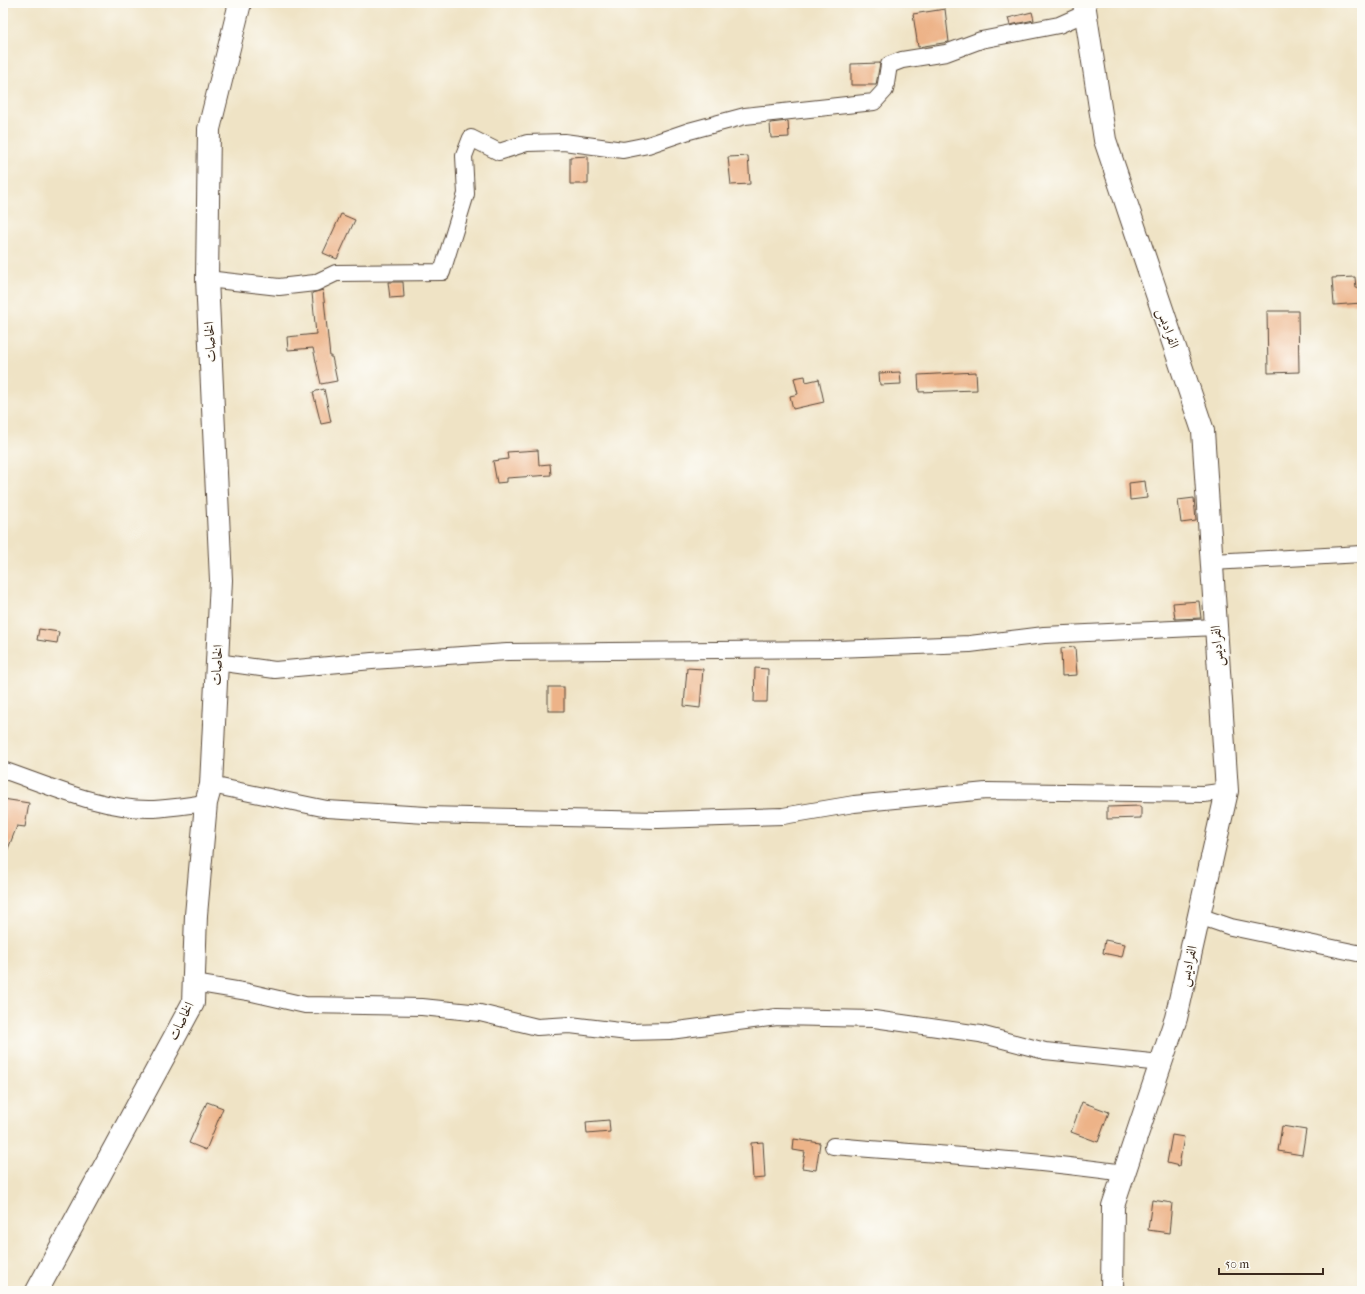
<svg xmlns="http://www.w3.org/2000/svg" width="1365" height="1294" font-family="'IM FELL French Canon',Amiri,serif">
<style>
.building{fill:#edb388}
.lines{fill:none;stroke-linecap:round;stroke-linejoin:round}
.street-casing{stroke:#564637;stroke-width:18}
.secondary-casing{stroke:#564637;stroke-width:24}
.street{stroke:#fff;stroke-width:16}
.secondary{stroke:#fff;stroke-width:22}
.labels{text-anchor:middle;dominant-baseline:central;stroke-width:3;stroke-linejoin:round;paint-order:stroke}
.street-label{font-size:14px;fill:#3b2a1e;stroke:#fdfcf7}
</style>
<rect width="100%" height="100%" fill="#fdfcf7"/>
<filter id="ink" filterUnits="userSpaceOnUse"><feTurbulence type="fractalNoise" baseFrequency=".025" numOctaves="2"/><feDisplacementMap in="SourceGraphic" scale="8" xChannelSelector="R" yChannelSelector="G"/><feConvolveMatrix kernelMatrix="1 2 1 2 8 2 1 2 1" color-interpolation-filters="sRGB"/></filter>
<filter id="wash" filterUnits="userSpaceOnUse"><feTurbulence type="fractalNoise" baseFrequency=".012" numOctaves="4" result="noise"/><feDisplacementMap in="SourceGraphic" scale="16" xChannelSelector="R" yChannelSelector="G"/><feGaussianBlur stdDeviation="0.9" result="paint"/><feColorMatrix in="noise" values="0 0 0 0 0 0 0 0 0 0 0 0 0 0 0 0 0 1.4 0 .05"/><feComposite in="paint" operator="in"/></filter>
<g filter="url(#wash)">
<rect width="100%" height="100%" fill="#efe3c5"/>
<g id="blocks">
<!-- building -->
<g class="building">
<path d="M945,9L949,42L918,47L913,14Z"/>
<path d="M1032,12L1034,20L1010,25L1008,18Z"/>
<path d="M880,63L876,85H851V64Z"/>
<path d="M788,121L789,137L771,138L770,123Z"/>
<path d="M588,156V184H570V157Z"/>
<path d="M748,156L750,184L731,185L728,157Z"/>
<path d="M341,214L355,220L337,259L323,253Z"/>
<path d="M1355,277L1356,288H1362V303L1334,305L1332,278Z"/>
<path d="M388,282H403L404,297L390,298Z"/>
<path d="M323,290L330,357H332L337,381L321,384L313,348L288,350L287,337L316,334L312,293Z"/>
<path d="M1267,311H1298L1299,372L1268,373Z"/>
<path d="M900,372L901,384L880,385L879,373Z"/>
<path d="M976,372L977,390L919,392L918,375Z"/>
<path d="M805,376L806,382L819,379L824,402L793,409L790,396L798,394L794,378Z"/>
<path d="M324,389L331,422L321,424L313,392Z"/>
<path d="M538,450L539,465L550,464L551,475L507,478V482L497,483L493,461L508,459L507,452Z"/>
<path d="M1145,481L1147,498L1130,500L1129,483Z"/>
<path d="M1194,498L1196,521L1181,523L1178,500Z"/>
<path d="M1199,601L1201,618L1175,619L1173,603Z"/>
<path d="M39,629L59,632L57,643L37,640Z"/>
<path d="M1075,647L1077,675L1062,676L1061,648Z"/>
<path d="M687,668L703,669L700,708L684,706Z"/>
<path d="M755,668L768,669L767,702H754Z"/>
<rect x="548" y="687" width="16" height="24"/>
<path d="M3,799L29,803L25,827L17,826L4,859Z"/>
<path d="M1141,806V818L1107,819V807Z"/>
<path d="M1105,940L1125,944L1122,957L1103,953Z"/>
<path d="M207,1102L223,1108L206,1150L189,1143Z"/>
<path d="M1082,1102L1109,1112L1098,1142L1071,1132Z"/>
<path d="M609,1120L610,1132L587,1134L586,1122Z"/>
<path d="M1282,1126L1306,1130L1302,1155L1278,1151Z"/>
<path d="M1172,1135L1184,1137L1179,1166L1167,1163Z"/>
<path d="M794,1139L820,1143L816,1170L802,1168L805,1152L793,1150Z"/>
<path d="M763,1142L765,1178L753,1179L751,1143Z"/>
<path d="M1152,1200L1172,1203L1169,1233L1148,1230Z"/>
</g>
</g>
</g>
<g filter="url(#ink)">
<use href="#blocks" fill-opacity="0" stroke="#564637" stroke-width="1"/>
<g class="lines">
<defs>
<g id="street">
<path d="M207,279L279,287L315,283L336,273L442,272L466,194L464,156L471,138L499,152L527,143L564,142L623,150L648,145L689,131L745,116L874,102L885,90L889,65L902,60L946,53L981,40L1059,25L1086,13"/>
<path d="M1212,562L1362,554"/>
<path d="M217,662L275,670L372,661L507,652L836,649L970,644L1044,635L1216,627"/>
<path d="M3,770C49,786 105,811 154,809C171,808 189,805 206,803"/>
<path d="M211,785L327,809L426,815L658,820L783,816L854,804L986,791L1204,794L1227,791"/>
<path d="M1199,916L1231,927L1362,954"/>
<path d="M194,983L248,992L305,1005L422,1007L480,1013L537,1027L570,1025L628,1032L670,1031L777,1017L874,1019L980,1034L1045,1051L1161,1063"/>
<path d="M833,1146C930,1154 1028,1159 1124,1173"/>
</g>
<g id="secondary">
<path d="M1084,3L1105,140L1203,431L1227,791L1176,1018L1113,1206L1112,1291"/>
<path d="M37,1291L193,1003L196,915L206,803L211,785L221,580L207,279L209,129L240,3"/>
</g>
</defs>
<!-- street casing -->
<use href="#street" class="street-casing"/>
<!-- secondary casing -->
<use href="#secondary" class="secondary-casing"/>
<!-- street -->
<use href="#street" class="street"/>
<!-- secondary -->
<use href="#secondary" class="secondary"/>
</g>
</g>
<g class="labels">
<!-- street labels -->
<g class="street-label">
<text transform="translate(1168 328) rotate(71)">الفراديس</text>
<text transform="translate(210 342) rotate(-93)">الخاصات</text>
<text transform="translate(1217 646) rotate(-94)">الفراديس</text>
<text transform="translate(217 665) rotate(-87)">الخاصات</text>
<text transform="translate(1188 966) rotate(-77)">الفراديس</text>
<text transform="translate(181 1021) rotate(-64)">الخاصات</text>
</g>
</g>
<!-- margin -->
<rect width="1365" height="1294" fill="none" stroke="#fdfcf7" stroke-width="16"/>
<!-- scale -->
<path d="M1219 1268v6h104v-6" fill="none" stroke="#3b2a1e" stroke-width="2"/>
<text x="1225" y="1268" font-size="12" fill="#3b2a1e" stroke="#fdfcf7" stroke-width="3" paint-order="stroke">50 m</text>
</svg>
